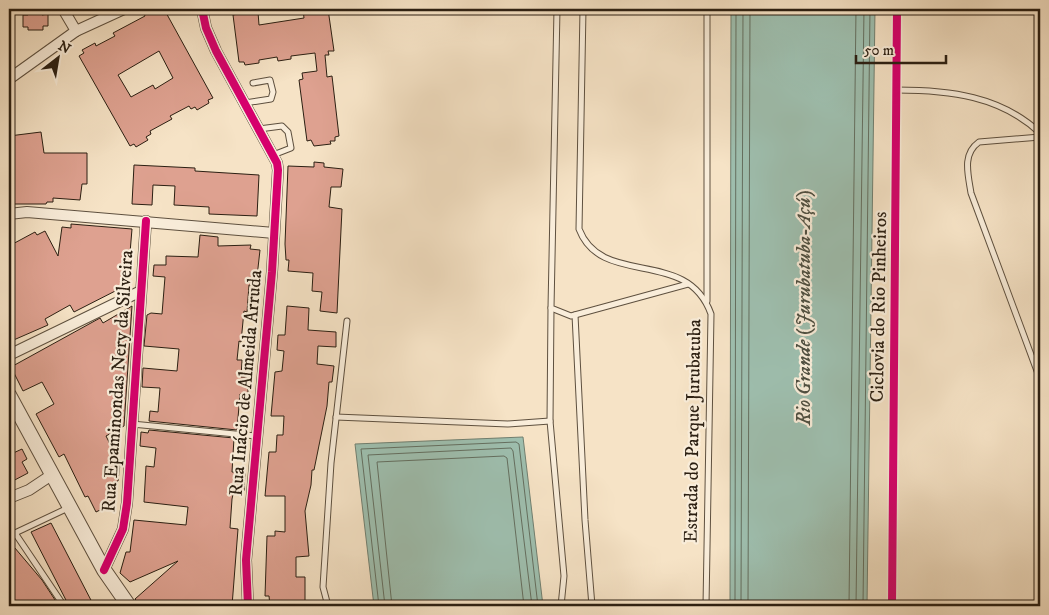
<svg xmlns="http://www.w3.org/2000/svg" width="1049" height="615" font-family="'IM FELL DW Pica',serif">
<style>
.water{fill:#9ebfaf;stroke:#707f70}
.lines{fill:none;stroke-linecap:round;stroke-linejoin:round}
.shore{stroke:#646f60;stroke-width:1}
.building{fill:#dea190;stroke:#2b1f12;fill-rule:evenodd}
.service-casing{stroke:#5e503f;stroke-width:7}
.minor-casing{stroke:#5e503f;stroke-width:12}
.tertiary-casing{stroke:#5e503f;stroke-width:16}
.service{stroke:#f9edda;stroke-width:5}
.minor{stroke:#f9edda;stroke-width:10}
.tertiary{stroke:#f9edda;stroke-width:14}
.cycleway-casing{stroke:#f9edda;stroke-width:11}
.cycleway{stroke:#d6006c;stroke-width:8}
.labels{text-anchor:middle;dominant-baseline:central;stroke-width:4.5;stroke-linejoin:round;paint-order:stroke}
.street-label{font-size:19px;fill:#2b1f12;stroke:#f9edda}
.water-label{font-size:20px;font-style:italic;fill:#4e4f41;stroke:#f9edda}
</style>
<rect width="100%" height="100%" fill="#f6e3c6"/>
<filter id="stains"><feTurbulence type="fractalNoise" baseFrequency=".004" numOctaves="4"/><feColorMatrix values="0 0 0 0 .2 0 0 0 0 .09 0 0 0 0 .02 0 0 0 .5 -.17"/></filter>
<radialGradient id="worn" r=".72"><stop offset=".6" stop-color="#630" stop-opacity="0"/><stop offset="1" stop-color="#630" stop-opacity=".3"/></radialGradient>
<!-- water -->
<g class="water">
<path d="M731,9H875L867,606H730Z"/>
<path d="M523,437L543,606H374L355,444Z"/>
</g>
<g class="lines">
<!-- shore -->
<g class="shore">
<path d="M379,606L361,449L516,442L519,444L538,606"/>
<path d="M385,606L368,455L511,448L513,451L532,606"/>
<path d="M392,606L377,462L504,456L507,458L524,606"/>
<path d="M735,606L736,9"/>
<path d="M741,606L743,9"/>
<path d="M748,606L750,9"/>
<path d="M849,606L856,9"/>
<path d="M856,606L864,9"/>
<path d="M863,606L870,9"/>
</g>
</g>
<!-- building -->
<g class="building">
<path d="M28,9H42V15L48,14V26H43V30H28V27H23V15H28Z"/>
<path d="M151,9H164L213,98L208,100L209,103L197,110L195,107L191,109L189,106L170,116L172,119L150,131L151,134L146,137L148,140L136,147L134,144L130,146L79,56L84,53L82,50L95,43L96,46L115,36L113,33L145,16L144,13ZM159,51L173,78L155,89L153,85L131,97L118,75Z"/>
<path d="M238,9H252V12H258L259,25L304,18L303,9H328L334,51H328L329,55H325L327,77L332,76L339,136L335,137V141H330L331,144L314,146L311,140L307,141L299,80L303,79L302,73L317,71L315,53L291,56V59L278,61L277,57L259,60V63L245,65L244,62H239L233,15L238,14Z"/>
<path d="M41,132L44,153H87V184H82L80,200L53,198V202H47L46,204H9V192H11L9,136Z"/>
<path d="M314,162L324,163V167L343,169L341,187H331L329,207L342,209L337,313L320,311L322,292L312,291L313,273L288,271L289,260H286L285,244L288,166L314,167Z"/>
<path d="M134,165L195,168V171L259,175L257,216L209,214V207L174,205L175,186L153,185L152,205L132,204Z"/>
<path d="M71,224L132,229L128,277L125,278L127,285L74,312L70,305L45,319L48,325L9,342V246L35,232L37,235L45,231L58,256L62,227L71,228Z"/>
<path d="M200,235L218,237V246L251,245L250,249L260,250L256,286L249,285L247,312L244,311L241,342L239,341L237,360H242L241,377H248V395L240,394L237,430L149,421L150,411L158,412L160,388L142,387L143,368L177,371L179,349L144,346L147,315L151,313L162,314L165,277L153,276L154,265H166V256L198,257Z"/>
<path d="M132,306L124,426L106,436L120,464L118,481L113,483L112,504L96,512L88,496L85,497L64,454L59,457L36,414L54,404L42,382L23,391L11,367L100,318L103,323Z"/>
<path d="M287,306L309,308L308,330L336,332V347L318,346L317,364L334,366L332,382H329L327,406L314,470H312L311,485L305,511L309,556L296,557V577H305V606H270L269,596H265L267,536H275V531L285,532V496H265L269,452H276L277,435H283L284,416H271L275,372L282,371L284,351L277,350L278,335H285Z"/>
<path d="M149,430L234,438L232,472L245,473L244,491L234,490L232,499L230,528L238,529L232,606H141L135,599L178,561L130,582L120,573L126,552H130L134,520L186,525L188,507L144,502L146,466L154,467L156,448L140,446L141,432L148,433Z"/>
<path d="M22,449L27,459L22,462L28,473L9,483V455Z"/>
<path d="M51,523L94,606H69L31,532Z"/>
<path d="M9,541L42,580L59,606H9Z"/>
</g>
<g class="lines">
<defs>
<g id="service">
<path d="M557,9L551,308L571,316L688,284"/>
<path d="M583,9L579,229C602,289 687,246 711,314L706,606"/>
<path d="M707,9V301"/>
<path d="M897,90C949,90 1001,96 1040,133"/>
<path d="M245,103L271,99L273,92L270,80L253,83"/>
<path d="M259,129L282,126L288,132L291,148L273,155"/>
<path d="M1040,137L979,142C962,154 968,174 971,193L1040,379"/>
<path d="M551,308L550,421L564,576L561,606"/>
<path d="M575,315L585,520L592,606"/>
<path d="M336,417L508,424L550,421"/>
<path d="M132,424L257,436"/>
<path d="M9,531L15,533L68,508"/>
<path d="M15,533L64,606"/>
<path d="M328,606L323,587L331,463L347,321"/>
</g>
<g id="minor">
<path d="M63,9L76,31"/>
<path d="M202,9L206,28L216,51L277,163L278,170L272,272L246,560L248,606"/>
<path d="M9,79L76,31L124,9"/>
<path d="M9,214L27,212L274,233"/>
<path d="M9,355L141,291"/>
<path d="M9,498L29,490L53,474"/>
<path d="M104,570L123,529L127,503L146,221"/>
</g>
<path id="tertiary" d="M9,395L104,570L129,606"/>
</defs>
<!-- service casing -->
<use href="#service" class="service-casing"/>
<!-- minor casing -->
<use href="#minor" class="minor-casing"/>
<!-- tertiary casing -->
<use href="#tertiary" class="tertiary-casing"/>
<!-- service -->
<use href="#service" class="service"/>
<!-- minor -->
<use href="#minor" class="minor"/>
<!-- tertiary -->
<use href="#tertiary" class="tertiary"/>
<defs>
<g id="cycleway">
<path d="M202,9L206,28L216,51L277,163L278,170L272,272L246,560L248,606"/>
<path d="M104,570L123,529L127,503L146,221"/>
<path d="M892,606L897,9"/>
</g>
</defs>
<!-- cycleway casing -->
<use href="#cycleway" class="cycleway-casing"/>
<!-- cycleway -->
<use href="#cycleway" class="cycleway"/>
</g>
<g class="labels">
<!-- street labels -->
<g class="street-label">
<text transform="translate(879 307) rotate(-89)">Ciclovia do Rio Pinheiros</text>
<text transform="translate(118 381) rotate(-86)">Rua Epaminondas Nery da Silveira</text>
<text transform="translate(246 383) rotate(-85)">Rua Inácio de Almeida Arruda</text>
<text transform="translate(693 431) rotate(-89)">Estrada do Parque Jurubatuba</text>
</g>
<!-- water labels -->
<g class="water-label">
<text transform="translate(804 308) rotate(-90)">Rio Grande (Jurubatuba-Açú)</text>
</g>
</g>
<!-- margin -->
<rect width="1049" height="615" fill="none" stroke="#f6e3c6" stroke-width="30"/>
<rect x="10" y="10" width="1029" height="595" fill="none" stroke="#2b1f12" stroke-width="2.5"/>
<rect x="15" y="15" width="1019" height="585" fill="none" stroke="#2b1f12"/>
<!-- north arrow -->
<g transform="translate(58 58) rotate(31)" stroke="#f9edda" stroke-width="4" paint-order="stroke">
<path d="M0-4L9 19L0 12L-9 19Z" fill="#2b1f12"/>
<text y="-8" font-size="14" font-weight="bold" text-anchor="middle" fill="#2b1f12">N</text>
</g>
<!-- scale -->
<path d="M856 55v8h90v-8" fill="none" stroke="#2b1f12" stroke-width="2.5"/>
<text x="864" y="55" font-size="15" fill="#2b1f12" stroke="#f9edda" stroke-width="4" paint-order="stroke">50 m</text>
<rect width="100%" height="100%" filter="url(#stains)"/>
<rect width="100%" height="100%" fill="url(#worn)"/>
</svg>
